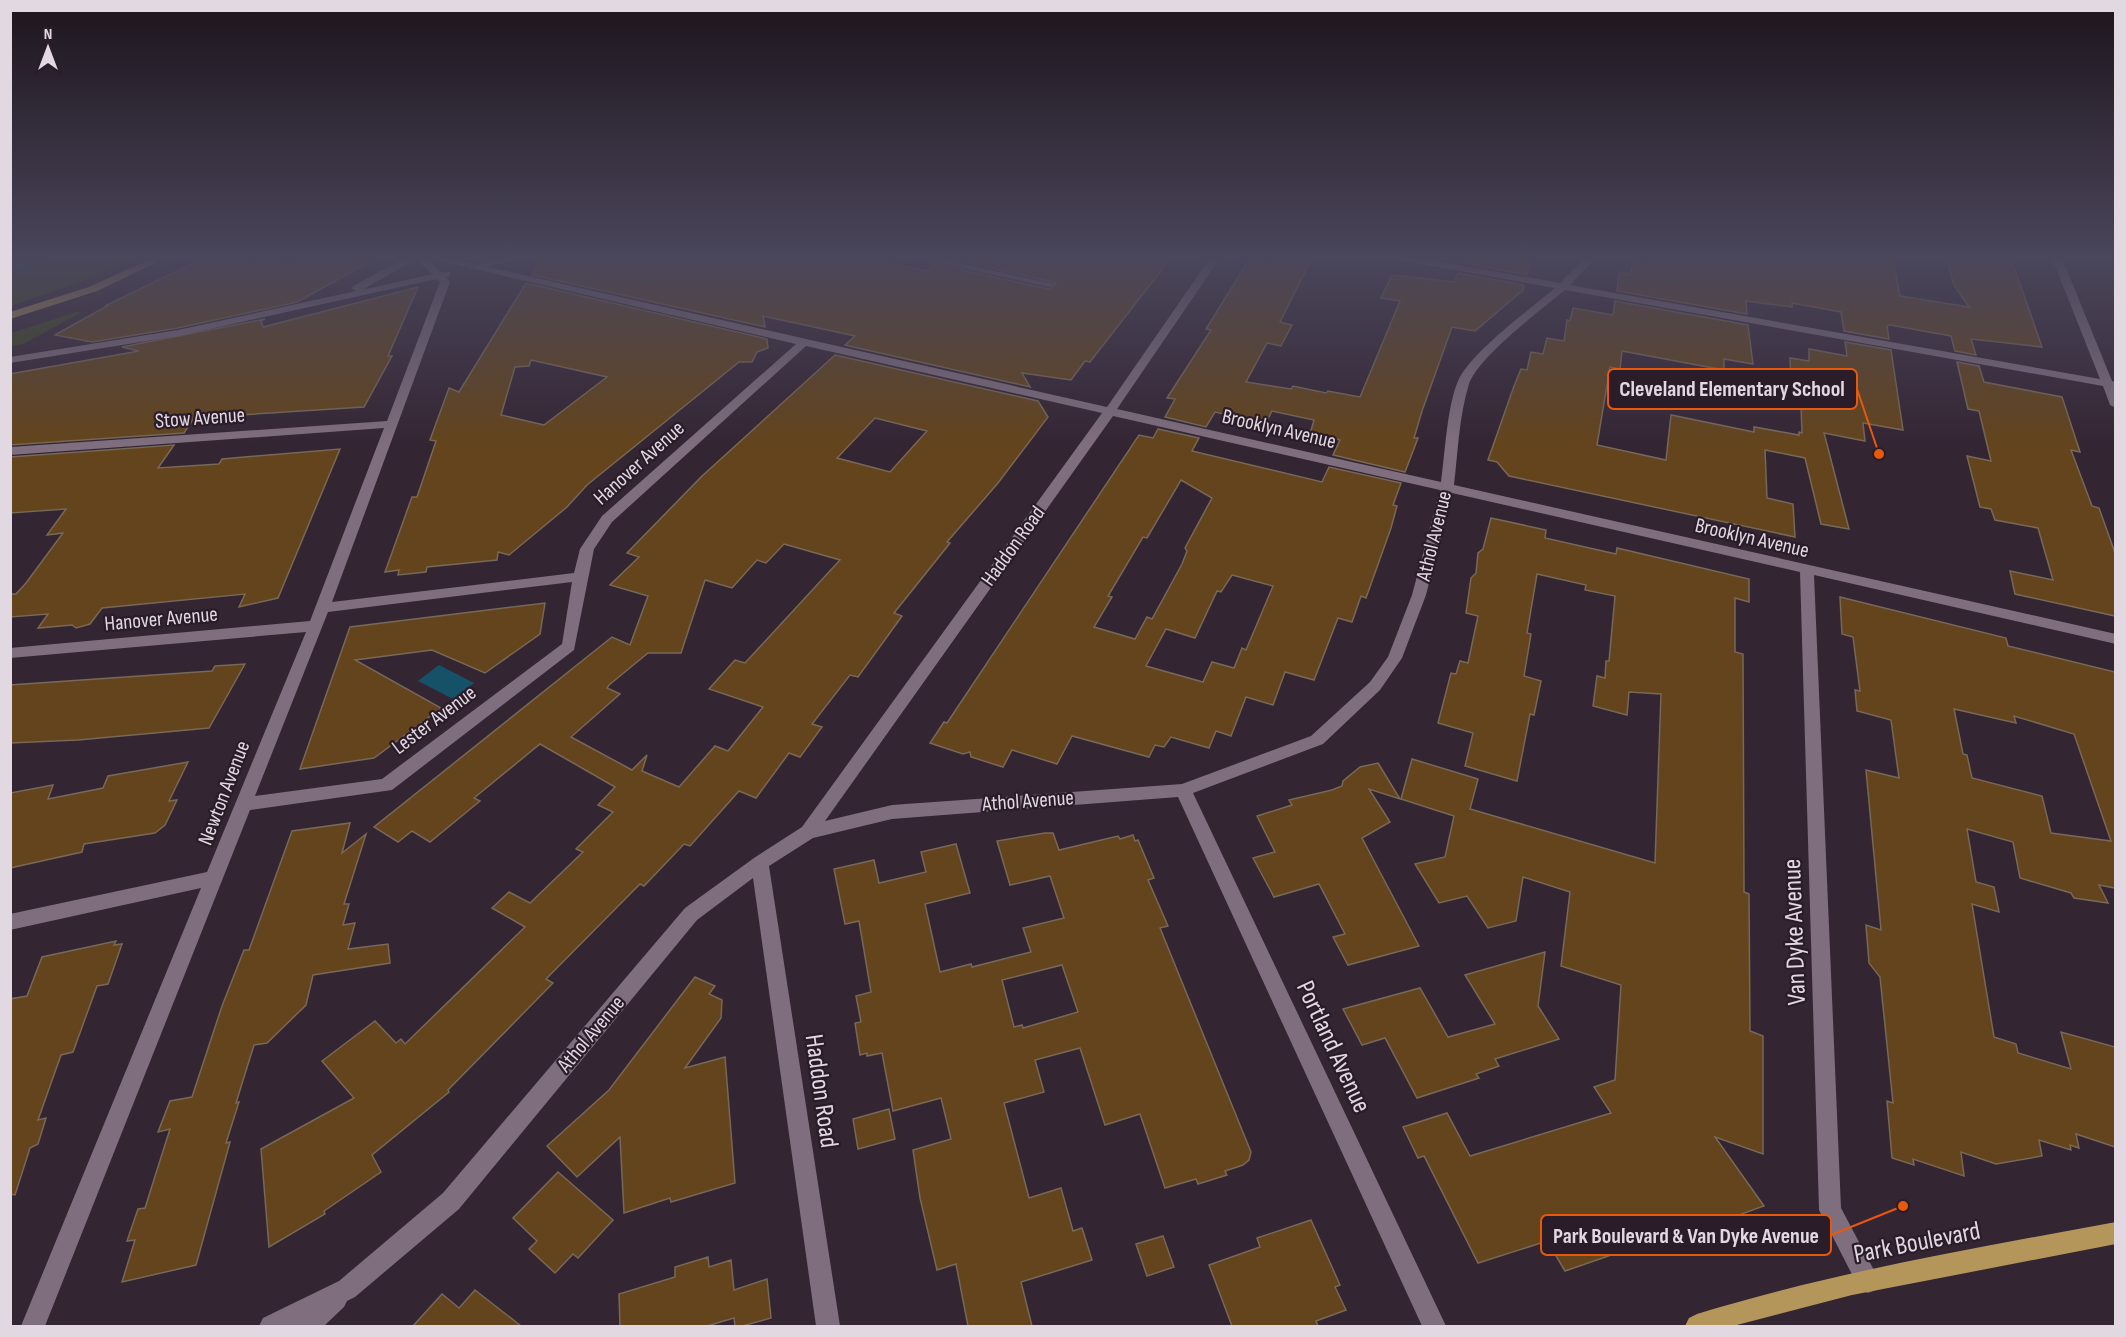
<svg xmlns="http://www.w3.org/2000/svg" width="2126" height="1337" font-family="'Sofia Sans Condensed',sans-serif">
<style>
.green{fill:#3e461d}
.water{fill:#155268}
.building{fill:#63441c;stroke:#776857;stroke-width:1.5;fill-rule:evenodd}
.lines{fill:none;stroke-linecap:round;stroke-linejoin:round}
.minor{fill:#7f6e7e;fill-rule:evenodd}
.major{fill:#b4965b;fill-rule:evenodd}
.labels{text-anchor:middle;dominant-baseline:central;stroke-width:4.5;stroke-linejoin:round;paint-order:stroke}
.street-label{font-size:21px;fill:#e2d8e1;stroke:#2a1c29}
.near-street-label{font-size:26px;fill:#e2d8e1;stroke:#2a1c29}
.leader{fill:none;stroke:#e8590c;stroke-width:2}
.callout-dot{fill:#e8590c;stroke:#2a1c29;stroke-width:2}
.callout{fill:#2a1c29;stroke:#e8590c;stroke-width:2}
.callout-label{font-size:22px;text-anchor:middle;font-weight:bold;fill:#e2d8e1}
</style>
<rect width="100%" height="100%" fill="#342533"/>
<!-- green -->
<g class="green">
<path d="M11,258H137L77,283L11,306Z"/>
<path d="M76,312H82L23,344L11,346L12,333Z"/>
</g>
<!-- water -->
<g class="water">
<path d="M11,258H60L11,275Z"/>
<path d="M439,665L474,683L453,699L418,681Z"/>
</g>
<!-- building -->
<g class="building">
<path d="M204,258H259L290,265L304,258H377L297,302L178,328L92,342L55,335L107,306H105Z"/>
<path d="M555,258H864L929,271L930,263L1049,289L1056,283L947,258H1171L1090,362L1085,361L1071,380L1022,373L1030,387L845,345L855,336L763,316L765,327L532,275L539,262Z"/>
<path d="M1250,258H1312L1280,322L1292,325L1281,346L1267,343L1246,382L1291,389L1293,386L1326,393L1328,391L1360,397L1400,301L1381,298L1392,275L1454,282L1458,273L1524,285L1523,290L1475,331L1452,327L1422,411L1414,438H1418L1405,472L1333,455L1340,440L1310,434L1314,420L1272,411L1266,423L1215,412L1206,427L1165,417L1175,399L1167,398L1211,330L1206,329Z"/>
<path d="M1463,258H1531L1527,275L1462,263Z"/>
<path d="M1648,258H1880L1893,260L1900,296L1969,307L1954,285L1946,258H2011L2042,347L1971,339L1976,355L1955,351L1951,336L1890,325L1887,326L1889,339L1844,331L1841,312L1792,303V307L1746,301L1747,314L1617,291L1619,272L1631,274L1633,262L1648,264Z"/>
<path d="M526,283L767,339L768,348L757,352L752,362H739L587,485L567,507L509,555L498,552L497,560L427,567L426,572L398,575L399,570L385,572L412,497H417L436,441L430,440L449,388L459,392ZM531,360L607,377L544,425L501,415L515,367L529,366Z"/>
<path d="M418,287L388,356H392L364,407L194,418L184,433L10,445V374L139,351L122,347L265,319L261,321L263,327Z"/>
<path d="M1615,301L1748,325L1753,364L1724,359V370L1622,351L1620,369L1610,367L1597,445L1666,460L1671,415L1754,432V427L1799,435V432L1802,433L1800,381L1791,380L1790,358L1809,361V349L1847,356L1845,342L1891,350L1903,430L1863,423L1865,441L1824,433L1849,529L1821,524L1805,458L1765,450L1767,498L1793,504L1795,537L1509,476L1497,462L1488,460L1514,386L1521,369L1527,370L1531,352L1543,354L1547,338L1564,341L1567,320L1570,321L1573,308L1613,315Z"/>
<path d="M835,355L1038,401L1048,417L998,483L947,542L950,543L894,613L902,616L858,677L850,675L812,724L822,727L800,757L789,753L756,798L739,791L690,846L684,844L644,886L640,884L546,979L553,983L448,1090L449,1092L372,1155L381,1172L324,1211L325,1214L269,1247L261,1149L354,1098L322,1061L375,1021L396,1043L401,1039L405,1044L525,927L492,908L509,892L530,903L583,852L576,849L613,812L598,805L615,787L540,744L474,798L480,801L430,842L412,831L398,842L374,827L612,637L630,645L648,596L610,585L639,557L627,553L701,477ZM875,418L927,431L890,472L837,458ZM784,544L840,560L745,663L735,660L709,689L763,707L728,751L715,746L679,787L642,771L647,755L632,770L571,737L620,694L607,688L609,685L648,653H681L705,580L732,588L757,560L766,563Z"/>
<path d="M1957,362L1979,366L1984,382L2062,397L2080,452L2071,450L2092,506L2099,508L2115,553V616L2015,594L2010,571L2053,580L2038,528L1995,520L1991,509L1980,507L1967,456L1991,461L1979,411L1968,409Z"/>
<path d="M1158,429L1199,438L1192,451L1322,482L1329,467L1401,483L1393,505L1397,506L1391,528L1366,598L1361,596L1352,622L1338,618L1314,680L1285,672L1273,705L1246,697L1231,736L1216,731L1209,748L1171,737L1164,747L1155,745L1149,757L1072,736L1057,764L1012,750L1003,767L971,757L970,752L963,754L930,743L944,722L947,723L1139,435L1153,438ZM1181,480L1212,498L1185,548L1187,551L1182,564L1152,619L1147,617L1135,639L1094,627L1112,597L1108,596L1143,537L1147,538ZM1232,575L1273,586L1246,650L1242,648L1234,668L1212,662L1203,682L1146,666L1166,629L1195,638L1217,591L1221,592Z"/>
<path d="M174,445L158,468L219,464L222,459L340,449L278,598L239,607L245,594L102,608L90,624L76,628L72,625L38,628L48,614L10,617V594H16L26,583L63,533L47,535L66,509L10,513V457Z"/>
<path d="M1491,518L1546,530L1545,538L1616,554L1617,548L1749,579V602L1735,598V652L1743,654L1744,892L1749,894L1750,1031L1763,1036V1154L1715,1137L1764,1206L1689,1233L1686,1229L1565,1271L1552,1249L1546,1252L1541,1243L1478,1263L1424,1156L1418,1158L1403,1127L1447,1113L1470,1156L1611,1113L1594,1087L1615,1080L1621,985L1561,966L1570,892L1523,877L1516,921L1488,928L1467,896L1439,903L1415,864L1445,857L1454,816L1401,799L1412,759L1478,779L1470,809L1655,863L1661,694L1629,692L1627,715L1593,706L1597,676L1605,678L1606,661H1609L1615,596L1585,590L1586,585L1537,574L1527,633L1531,634L1524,676L1541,681L1534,715L1530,714L1517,781L1465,766L1473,733L1438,723L1451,673L1456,674L1460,661L1468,663L1478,616L1466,613L1471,578L1476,573L1478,553L1483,549Z"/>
<path d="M1840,597L2006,638L2008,646L2115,672V888L2099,885L2108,903L2074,898L2071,893L2020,878L2013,842L1967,829L1976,882L1994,887L1999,912L1972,904L1994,1037L2016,1044L2018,1053L2071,1069L2061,1032L2115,1047V1147L2076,1134L2079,1148L2070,1145L2071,1150L2039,1140L2042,1156L1996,1164L1961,1152L1964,1176L1913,1159L1914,1165L1892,1158L1887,1101L1893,1103L1880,977L1869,963L1866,925L1881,930L1866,770L1899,778L1891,720L1857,711L1855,690L1860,691L1853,637L1842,634ZM1954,709L2016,723L2014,716L2074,734L2111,841L2051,833L2042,796L1972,778L1967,755L1963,754Z"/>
<path d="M545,603L540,634L485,673L432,650L355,660L441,708L374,758L300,769L350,627Z"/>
<path d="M245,664L209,728L78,740L10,743V685L212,671L215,666Z"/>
<path d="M188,762L169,801L177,800L165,825L155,833L84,844L82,852L10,868V793L53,785L48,799L103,788L108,776Z"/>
<path d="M1378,763L1400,799L1369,789L1390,822L1362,838L1419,946L1348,965L1333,937L1345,934L1319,884L1274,897L1253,858L1275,852L1257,816L1292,805L1289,800L1332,790L1342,786L1343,781L1360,767Z"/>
<path d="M350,823L342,853L366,834L344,904H349L343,925L355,923L348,949L388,944L390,963L313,975L306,1005L267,1043L254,1045L236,1103L239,1102L226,1143L230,1142L196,1265L122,1282L135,1240L127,1241L138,1209L145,1208L170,1129L158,1132L170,1101L192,1097L222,1006L244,950H249L292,831Z"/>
<path d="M1045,833H1053L1059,850L1118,836L1120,839L1133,835L1135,841L1138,840L1154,878L1148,880L1168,926L1160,928L1251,1152L1249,1160L1243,1165L1225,1171L1227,1175L1198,1184L1196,1179L1165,1188L1140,1114L1105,1125L1080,1048L1035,1060L1044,1092L1004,1103L1029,1198L1061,1188L1073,1231L1082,1228L1092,1260L1021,1282L1032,1326H968L956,1264L937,1270L920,1198L913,1150L951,1139L941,1098L893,1111L882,1053L867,1056V1053L860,1055L855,1023L861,1022L856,996L871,992L859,921L845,924L834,869L874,860L879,883L926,872L921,852L956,844L970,893L925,904L940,972L971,964L972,967L1031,952L1023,928L1064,918L1050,876L1010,885L997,841ZM1062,965L1078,1012L1023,1028L1022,1025L1014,1027L1002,980Z"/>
<path d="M116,941L114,945L122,944L108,984L97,986L73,1052L61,1055L38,1120L46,1118L38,1144L30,1148L15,1195L10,1194V999L27,996L42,957Z"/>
<path d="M1545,952L1538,1006L1559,1039L1495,1059L1499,1066L1476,1074L1479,1078L1417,1098L1385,1038L1362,1045L1343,1009L1420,988L1448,1037L1495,1024L1465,975Z"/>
<path d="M695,977L715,986L709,994L722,1000L721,1018L685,1068L725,1057L735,1183L671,1202L670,1198L624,1213L620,1137L577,1177L547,1146L609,1090Z"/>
<path d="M889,1109L895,1139L858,1149L853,1119Z"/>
<path d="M558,1172L613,1220L578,1258L573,1254L555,1273L529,1249L537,1241L513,1218Z"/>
<path d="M1311,1220L1340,1285L1335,1287L1346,1310L1316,1321L1318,1326H1232L1209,1265L1260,1247L1257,1238Z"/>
<path d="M1163,1236L1174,1267L1147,1276L1136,1244Z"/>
<path d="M708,1257L709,1267L731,1260L734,1290L767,1279L771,1318L742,1326H735L734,1318L707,1326H620L619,1294L675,1277V1267Z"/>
<path d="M475,1290L521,1326H413L442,1294L459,1308Z"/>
</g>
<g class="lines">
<!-- minor -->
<g class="minor">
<path d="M405,258H427L441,272H450V276L446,277L450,282L332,602L574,573L580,549L602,516L796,344L428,258H446L477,265L502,258H519L488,267L1107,407L1210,258H1220L1117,409L1441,482C1445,453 1447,407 1458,381C1471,352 1529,310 1555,288L1403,261L1398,258H1420L1560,283L1585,258H1596L1570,285L2100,379L2052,258H2062L2112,381L2116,382V408L2110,405L2103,386L1565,290C1542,309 1478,357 1469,384C1459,416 1458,452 1454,485L2116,634V644L1814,575L1841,1208L1876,1274L1879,1282L1876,1290L1868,1293L1860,1290L1819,1210L1800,572L1452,493L1426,595L1402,658L1380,690L1323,744L1193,793L1446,1326H1422L1178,797L892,819L813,838L769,866L840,1326H816L753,878L697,920L459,1209L355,1297L347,1301L344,1307L324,1326H259L263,1318L339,1281L443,1193L685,908L754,858L802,827L1102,413L806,346L612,522L594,549L574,650L392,790L250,810L45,1326H21L201,888L10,930V914L207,872L306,632L10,658V648L310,621L384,428L10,455V447L387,421L440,282L436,279L178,336L10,363V357L178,330L356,291L352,288L353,286ZM416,259L432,274L362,290L415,260ZM1113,416L1440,490L1412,595L1388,657L1370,682L1311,736L1182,784L892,805L825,821ZM572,582L562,644L382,779L255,796L328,612Z"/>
<path d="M917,258H936L1054,284L1049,287Z"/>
</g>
<!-- major -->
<g class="major">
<path d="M153,258H166L97,291L10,319V312L89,287Z"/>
<path d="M2116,1222V1244L1852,1295L1733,1326H1685L1689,1318L1697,1314C1834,1272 1975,1248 2116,1222Z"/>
</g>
</g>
<!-- sky -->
<linearGradient id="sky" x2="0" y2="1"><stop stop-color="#1d141c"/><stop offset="0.58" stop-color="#4a465b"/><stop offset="1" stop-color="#4a465b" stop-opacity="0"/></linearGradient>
<rect width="2126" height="445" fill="url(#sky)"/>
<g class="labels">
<!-- street labels -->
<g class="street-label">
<text transform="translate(200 418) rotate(-4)">Stow Avenue</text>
<text transform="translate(1279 429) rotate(13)">Brooklyn Avenue</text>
<text transform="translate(639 463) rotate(-42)">Hanover Avenue</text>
<text transform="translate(1434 536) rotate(-76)">Athol Avenue</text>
<text transform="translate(1752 538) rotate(13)">Brooklyn Avenue</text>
<text transform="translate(1013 546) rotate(-54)">Haddon Road</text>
<text transform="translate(161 619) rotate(-5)">Hanover Avenue</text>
<text transform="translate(434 720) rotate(-37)">Lester Avenue</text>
<text transform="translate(224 793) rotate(-69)">Newton Avenue</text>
<text transform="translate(1028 801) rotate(-4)">Athol Avenue</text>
<text transform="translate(591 1034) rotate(-50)">Athol Avenue</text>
</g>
<!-- near-street labels -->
<g class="near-street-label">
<text transform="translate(1795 932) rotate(-92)">Van Dyke Avenue</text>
<text transform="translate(1333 1047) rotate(65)">Portland Avenue</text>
<text transform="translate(821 1091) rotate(82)">Haddon Road</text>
<text transform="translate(1917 1243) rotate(-11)">Park Boulevard</text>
</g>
</g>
<!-- callouts -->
<path class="leader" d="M1879 454L1857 389M1903 1206L1831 1235"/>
<g class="callout-dot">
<circle cx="1879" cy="454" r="6"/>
<circle cx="1903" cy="1206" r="6"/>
</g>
<g class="callout">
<rect x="1608" y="369" width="249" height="40" rx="6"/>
<rect x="1541" y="1215" width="290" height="40" rx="6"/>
</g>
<g class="callout-label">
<text x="1732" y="396">Cleveland Elementary School</text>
<text x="1686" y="1243">Park Boulevard &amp; Van Dyke Avenue</text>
</g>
<!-- border -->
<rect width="2126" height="1337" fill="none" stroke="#e2d8e1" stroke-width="24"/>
<!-- north arrow -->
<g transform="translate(48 48)" stroke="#2a1c29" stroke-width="4.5" paint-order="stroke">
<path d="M0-4.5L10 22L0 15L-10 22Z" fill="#e2d8e1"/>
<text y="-9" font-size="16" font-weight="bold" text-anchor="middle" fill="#e2d8e1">N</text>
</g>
</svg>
